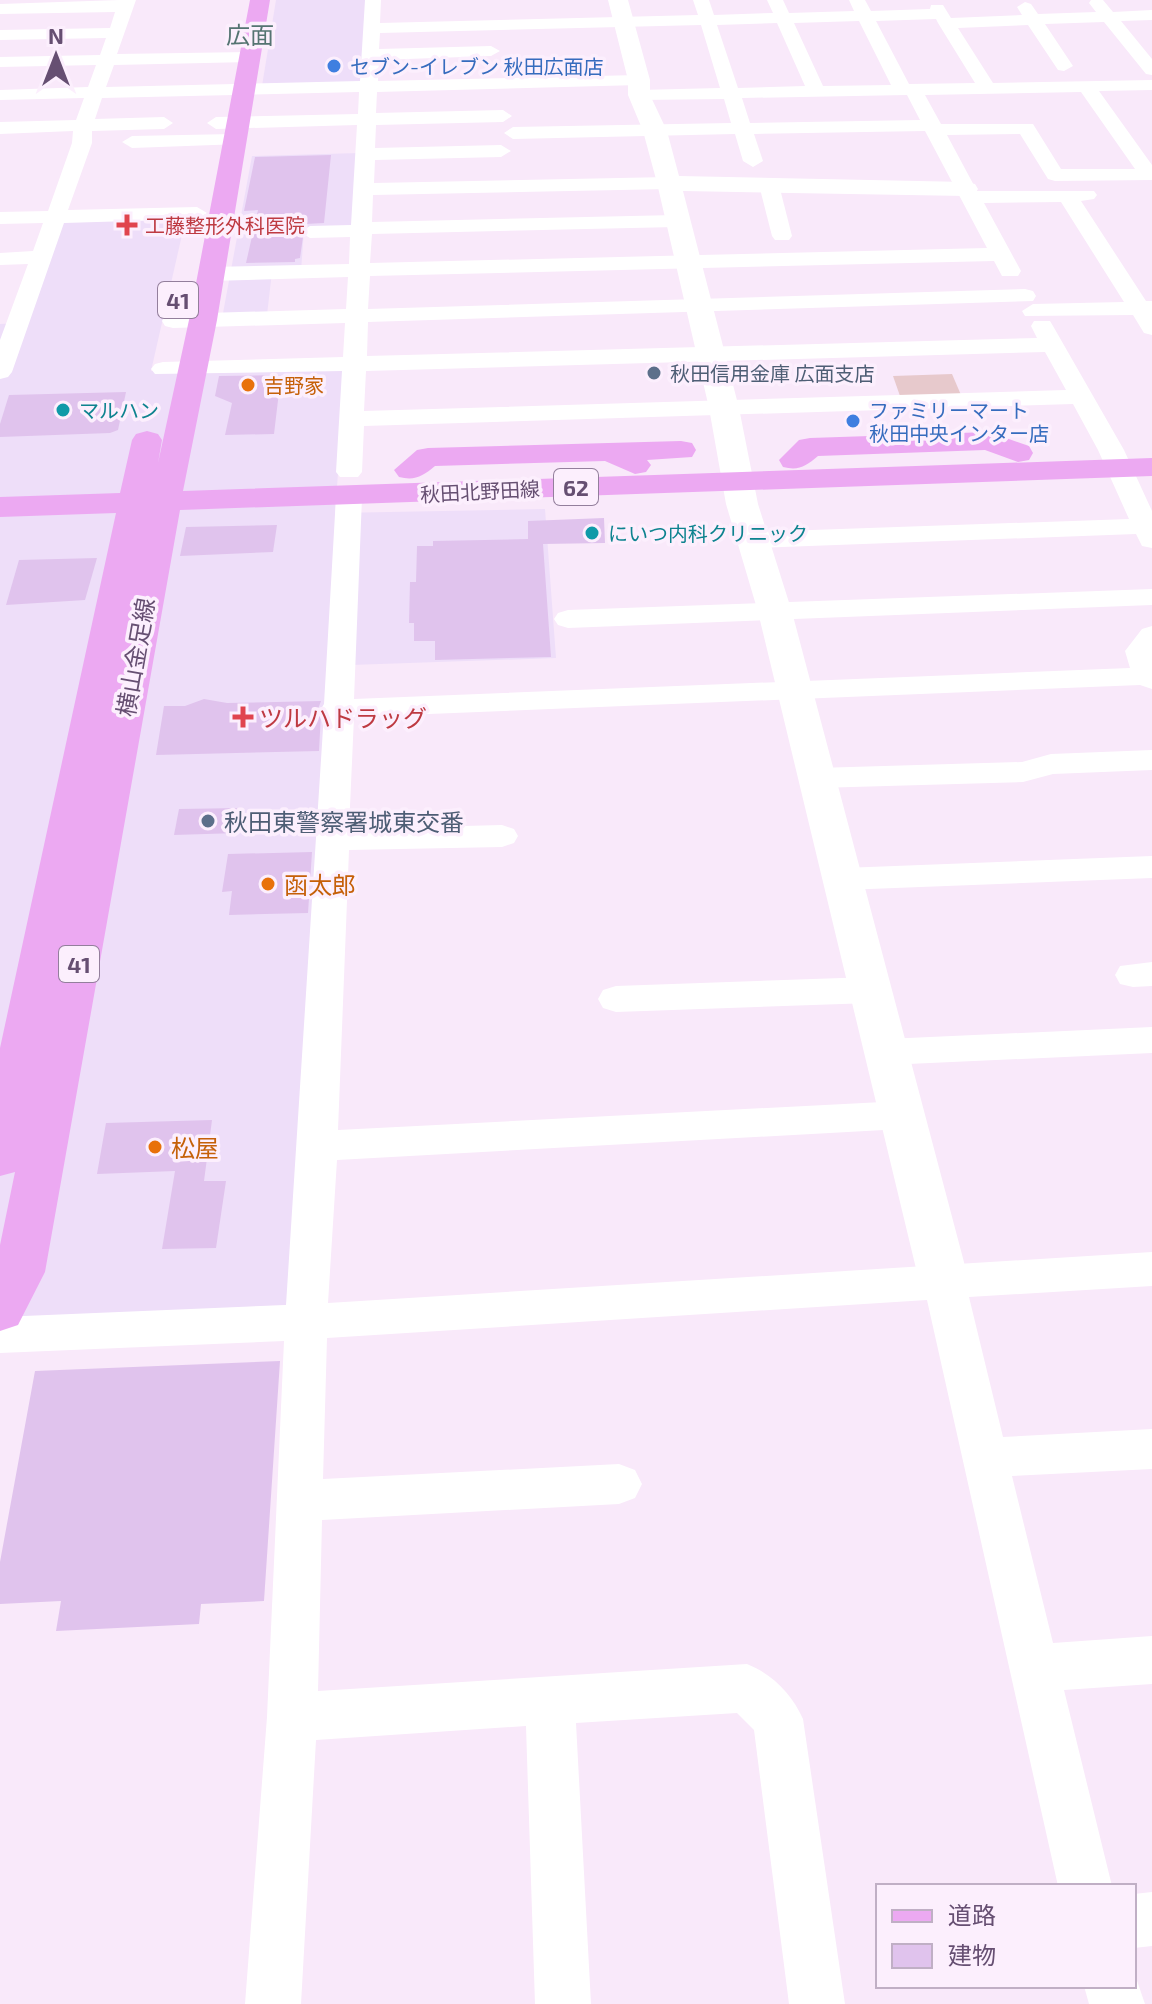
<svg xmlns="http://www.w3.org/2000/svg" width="1152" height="2004" font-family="'Exo 2','Noto Sans JP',sans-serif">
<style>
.commercial{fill:#eedef9}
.green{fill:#e7c9cc}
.building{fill:#e0c3ed}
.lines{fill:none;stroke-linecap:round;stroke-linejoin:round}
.minor{fill:#fff;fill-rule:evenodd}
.tertiary{fill:#fff;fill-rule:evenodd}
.primary{fill:#eca9f2;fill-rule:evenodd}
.shop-dot{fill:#3f7fe0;stroke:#fceffd;stroke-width:3}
.health-dot{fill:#e0444e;stroke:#fceffd;stroke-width:3}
.service-dot{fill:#5c6f8a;stroke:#fceffd;stroke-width:3}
.food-dot{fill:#e8710a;stroke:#fceffd;stroke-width:3}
.culture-dot{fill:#0f9aa8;stroke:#fceffd;stroke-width:3}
.labels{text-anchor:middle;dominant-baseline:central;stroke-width:7;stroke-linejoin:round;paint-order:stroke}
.far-shop-label{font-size:20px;fill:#366cbe;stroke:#fceffd;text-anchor:start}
.far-health-label{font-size:20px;fill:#be3a42;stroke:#fceffd;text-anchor:start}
.far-service-label{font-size:20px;fill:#4e5e75;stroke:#fceffd;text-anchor:start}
.far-food-label{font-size:20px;fill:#c56008;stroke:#fceffd;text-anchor:start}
.far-culture-label{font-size:20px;fill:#0d838f;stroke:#fceffd;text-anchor:start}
.far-street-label{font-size:20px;fill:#664f72;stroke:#fceffd}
.shield{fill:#fceffd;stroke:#937f9c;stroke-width:2}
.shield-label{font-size:22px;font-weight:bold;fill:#664f72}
.far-quarter-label{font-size:24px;fill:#557472;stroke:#fceffd}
.street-label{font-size:24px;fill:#664f72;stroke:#fceffd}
.health-label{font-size:24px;fill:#be3a42;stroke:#fceffd;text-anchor:start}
.service-label{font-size:24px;fill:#4e5e75;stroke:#fceffd;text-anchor:start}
.food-label{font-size:24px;fill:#c56008;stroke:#fceffd;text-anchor:start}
</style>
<rect width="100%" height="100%" fill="#f9e9fa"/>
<!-- commercial -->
<g class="commercial">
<path d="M276,0H370L365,84L262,86Z"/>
<path d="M360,153L355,228L304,230L301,271L272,272L267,315L221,324L252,156Z"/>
<path d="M187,213L151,371L346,367L335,513L545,509L556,658L351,665L325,1303L0,1320V324L22,323L55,216Z"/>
</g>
<!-- green -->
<path class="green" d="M952,374L961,395L900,396L893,376Z"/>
<!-- building -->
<g class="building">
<path d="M331,155L324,223L305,224L297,231L303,237L300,258L295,259V262L246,263L258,210L244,211L255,157Z"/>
<path d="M281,375L274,434L225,435L232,403L215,396L219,376Z"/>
<path d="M126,392L118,430L110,433L0,437V424L9,395Z"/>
<path d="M604,518L605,543L543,544L551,657L435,660V641H414V623H409L410,582H416L417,546H433V541L528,539V521Z"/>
<path d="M277,525L273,552L180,556L186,527Z"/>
<path d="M97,558L85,600L6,605L19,560Z"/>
<path d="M204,699L227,703L321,701L318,709L321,714L319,751L156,755L164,706H185Z"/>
<path d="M242,808L238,833L174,835L179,809Z"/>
<path d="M312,852L308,913L229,915L232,891L222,892L228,854Z"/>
<path d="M212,1120L204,1181H226L216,1248L162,1249L175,1171L97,1174L106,1123Z"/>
<path d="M280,1361L264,1601L201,1604L199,1624L56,1631L61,1601L0,1604V1562L35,1371Z"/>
</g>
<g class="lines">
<!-- minor -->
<g class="minor">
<path d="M120,0H136L117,54L250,52L259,57L250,62L114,65L106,87L360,81L365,0H381L380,23L698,15L693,0H709L714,15L773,13L767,0H783L789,13L854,11L849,0H865L871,11L930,9L931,5H943L951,18L1022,15L1017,7L1025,2L1031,4L1038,14L1096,12L1089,3L1091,0H1103L1113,12L1152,10V20L1121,21L1152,59V75L1146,74L1104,22L1045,24L1073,66L1064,71L1058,70L1028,25L958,28L993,83L1152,80V90L1099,91L1152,165V180L1055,181L1048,179L1020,134L947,135L977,191H1094L1097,195L1094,199L1081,201L1146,301H1152V335L1144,333L1133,315L1025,316L1022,311L1033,304L1124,302L1061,202L984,203L1021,271L1018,276H1002L994,261L370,276L368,309L1025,289L1033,291L1036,296L1033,301L368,322L367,356L1037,338L1031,326L1034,321H1050L1053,326L1124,450L1152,511V548L1142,546L1136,534L752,548L742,546L739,540L742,534L752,532L1129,519L1098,450L1073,404L364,426L362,472L358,477H340L336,472L342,371L155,374L151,369L155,364L163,362L343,357L345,323L173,328L165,326L162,321L165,316L173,314L346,309L348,277L210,281L199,274L210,267L349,264L350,237L310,238L300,232L310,226L351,225L357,125L216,129L207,123L216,117L358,114L359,92L102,98L95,119L164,117L173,123L164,129L92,131V143L68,210L197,207L207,213L197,219L64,223L12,372L8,377L0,379V340L28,264L0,265V253L33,251L43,223L0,224V212L48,211L72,143L73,131L0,134V122L76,120L84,98L0,100V90L88,87L96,65L0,67V57L100,55L106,38L0,40V30L110,28L115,12L0,14V4ZM936,19L938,23L975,83L909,84L876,21ZM859,21L891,85L823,86L794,23ZM777,23L805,86L738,88L717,25ZM701,25L720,88L639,90L630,95L639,100L724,99L731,123L513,127L504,133L513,139L735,134L743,161L753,167L763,161L754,134L925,131L987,248L370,263L372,234L676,227L686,221L676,215L372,222L373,195L669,189L679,183L669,177L374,183L375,160L501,157L511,151L501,145L375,148L376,125L503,122L512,116L503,110L376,113L377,92L639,85L648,80L639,75L378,81L379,60L491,56L500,51L491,46L379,49L380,33ZM1081,92L1135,169H1061L1033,124H941L925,95ZM907,95L920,120L750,123L742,98ZM1045,352L1066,390L364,411L366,371Z"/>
<path d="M234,134L241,136L244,140L241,144L132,148L122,142L132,136Z"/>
<path d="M769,179L779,185L792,236L789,240H775L772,236L759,185Z"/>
<path d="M349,489L358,491L362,497L354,699L1130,668L1125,651L1142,629L1152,626V689L1140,685L354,717L349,829L502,825L514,829L518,836L514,843L502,847L349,850L338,1130L902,1101L916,1105L921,1115L916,1125L902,1129L337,1160L328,1303L1152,1252V1286L969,1297L1003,1437L1152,1429V1469L1012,1476L1053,1643L1152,1636V1684L1064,1690L1112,1886H1058L927,1300L327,1338L323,1479L619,1464L635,1470L642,1484L635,1498L619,1504L322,1520L318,1691L747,1664C772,1674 792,1694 803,1719L845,2004H789L754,1730L737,1713L576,1723L591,2004H535L526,1726L316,1740L301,2004H245L267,1717L284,1341L0,1353V1317L286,1305L324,713L321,709L324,704L336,497L340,491Z"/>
<path d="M1152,589V605L568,628L558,625L554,619L558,613L568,610Z"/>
<path d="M1152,750V770L1053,774L1023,782L817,788L806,785L801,778L806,771L817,768L1022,762L1051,754Z"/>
<path d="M1152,856V878L843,890L831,887L826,879L831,871L843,868Z"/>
<path d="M1152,962V986L1133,987L1120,984L1115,975L1120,966Z"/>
<path d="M871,977L884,981L889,990L884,999L871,1003L616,1012L603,1008L598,999L603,990L616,986Z"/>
<path d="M1152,1027V1053L886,1065L873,1061L868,1052L873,1043L886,1039Z"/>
<path d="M1152,1892V1946L1134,1948V1894Z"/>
<path d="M1134,1972L1145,2004H1089L1084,1986H1134Z"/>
</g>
<!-- tertiary -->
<path class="tertiary" d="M608,0H628L650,80V95L667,131L679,176L966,182L975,184L978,189L975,194L966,196L683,191L739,408L758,504L792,612L969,1281L962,1296L944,1302L926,1296L919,1281L758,612L726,504L709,408L657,183L643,131L628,95V80Z"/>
<!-- primary -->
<g class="primary">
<path d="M250,0H270L217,320L183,491L1152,458V476L180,510L45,1272L18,1325L0,1331V1245L15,1172L0,1176V1048L116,513L0,517V497L120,493L132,440L136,434L147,431L158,434L162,440L158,463L189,320Z"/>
<path d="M989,432L1029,446L1033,453L1029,460L1018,462L985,450L818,456C806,466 799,471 783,467L779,460L799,440L810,438Z"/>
<path d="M681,441L692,443L696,450L692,457L647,460L651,465L646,472L635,474L605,461L435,466C423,476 415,481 399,477L394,470L417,450L428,448Z"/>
</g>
</g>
<!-- markers -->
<g class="shop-dot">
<circle cx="334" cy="66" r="8"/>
<circle cx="853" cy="421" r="8"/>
</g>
<g class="health-dot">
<path d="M123 213h8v8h8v8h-8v8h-8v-8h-8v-8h8z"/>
<path d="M239 705h8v8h8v8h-8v8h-8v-8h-8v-8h8z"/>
</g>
<g class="service-dot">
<circle cx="654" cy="373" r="8"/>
<circle cx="208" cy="821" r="8"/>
</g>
<g class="food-dot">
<circle cx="248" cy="385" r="8"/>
<circle cx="268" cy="884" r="8"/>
<circle cx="155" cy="1147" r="8"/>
</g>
<g class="culture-dot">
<circle cx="63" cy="410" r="8"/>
<circle cx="592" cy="533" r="8"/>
</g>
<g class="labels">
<!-- far-shop labels -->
<g class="far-shop-label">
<text x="350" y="66">セブン-イレブン 秋田広面店</text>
<text x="869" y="410">ファミリーマート<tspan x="869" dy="23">秋田中央インター店</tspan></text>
</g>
<!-- far-health labels -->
<g class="far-health-label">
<text x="145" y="225">工藤整形外科医院</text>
</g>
<!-- far-service labels -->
<g class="far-service-label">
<text x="670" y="373">秋田信用金庫 広面支店</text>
</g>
<!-- far-food labels -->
<g class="far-food-label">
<text x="264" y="385">吉野家</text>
</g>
<!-- far-culture labels -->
<g class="far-culture-label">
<text x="79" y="410">マルハン</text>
<text x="608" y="533">にいつ内科クリニック</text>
</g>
<!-- far-street labels -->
<g class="far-street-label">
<text transform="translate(480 491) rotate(-3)">秋田北野田線</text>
</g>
<!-- shield labels -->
<g class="shield">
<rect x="158" y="282" width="40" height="36" rx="6"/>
<rect x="554" y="469" width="44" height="36" rx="6"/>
<rect x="59" y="946" width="40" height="36" rx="6"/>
</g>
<g class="shield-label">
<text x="178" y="300">41</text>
<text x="576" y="487">62</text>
<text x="79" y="964">41</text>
</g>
<!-- far-quarter labels -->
<g class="far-quarter-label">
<text x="250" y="34">広面</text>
</g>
<!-- street labels -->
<g class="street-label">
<text transform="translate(135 657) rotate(-80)">横山金足線</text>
</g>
<!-- health labels -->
<g class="health-label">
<text x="259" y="717">ツルハドラッグ</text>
</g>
<!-- service labels -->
<g class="service-label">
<text x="224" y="821">秋田東警察署城東交番</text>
</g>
<!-- food labels -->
<g class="food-label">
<text x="284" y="884">函太郎</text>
<text x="171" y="1147">松屋</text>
</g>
</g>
<!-- legend -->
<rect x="876" y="1884" width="260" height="104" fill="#fceffd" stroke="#c0afc5" stroke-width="2"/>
<rect x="892" y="1910" width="40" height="12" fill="#eca9f2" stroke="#c0afc5" stroke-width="2"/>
<text x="948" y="1924" font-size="24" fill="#664f72">道路</text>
<rect x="892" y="1944" width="40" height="24" fill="#e0c3ed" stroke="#c0afc5" stroke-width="2"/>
<text x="948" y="1964" font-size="24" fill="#664f72">建物</text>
<!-- north arrow -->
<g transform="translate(56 56)" stroke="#fceffd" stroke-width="6" paint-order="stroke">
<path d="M0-6L14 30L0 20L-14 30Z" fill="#664f72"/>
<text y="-12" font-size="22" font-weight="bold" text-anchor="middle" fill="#664f72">N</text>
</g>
</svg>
